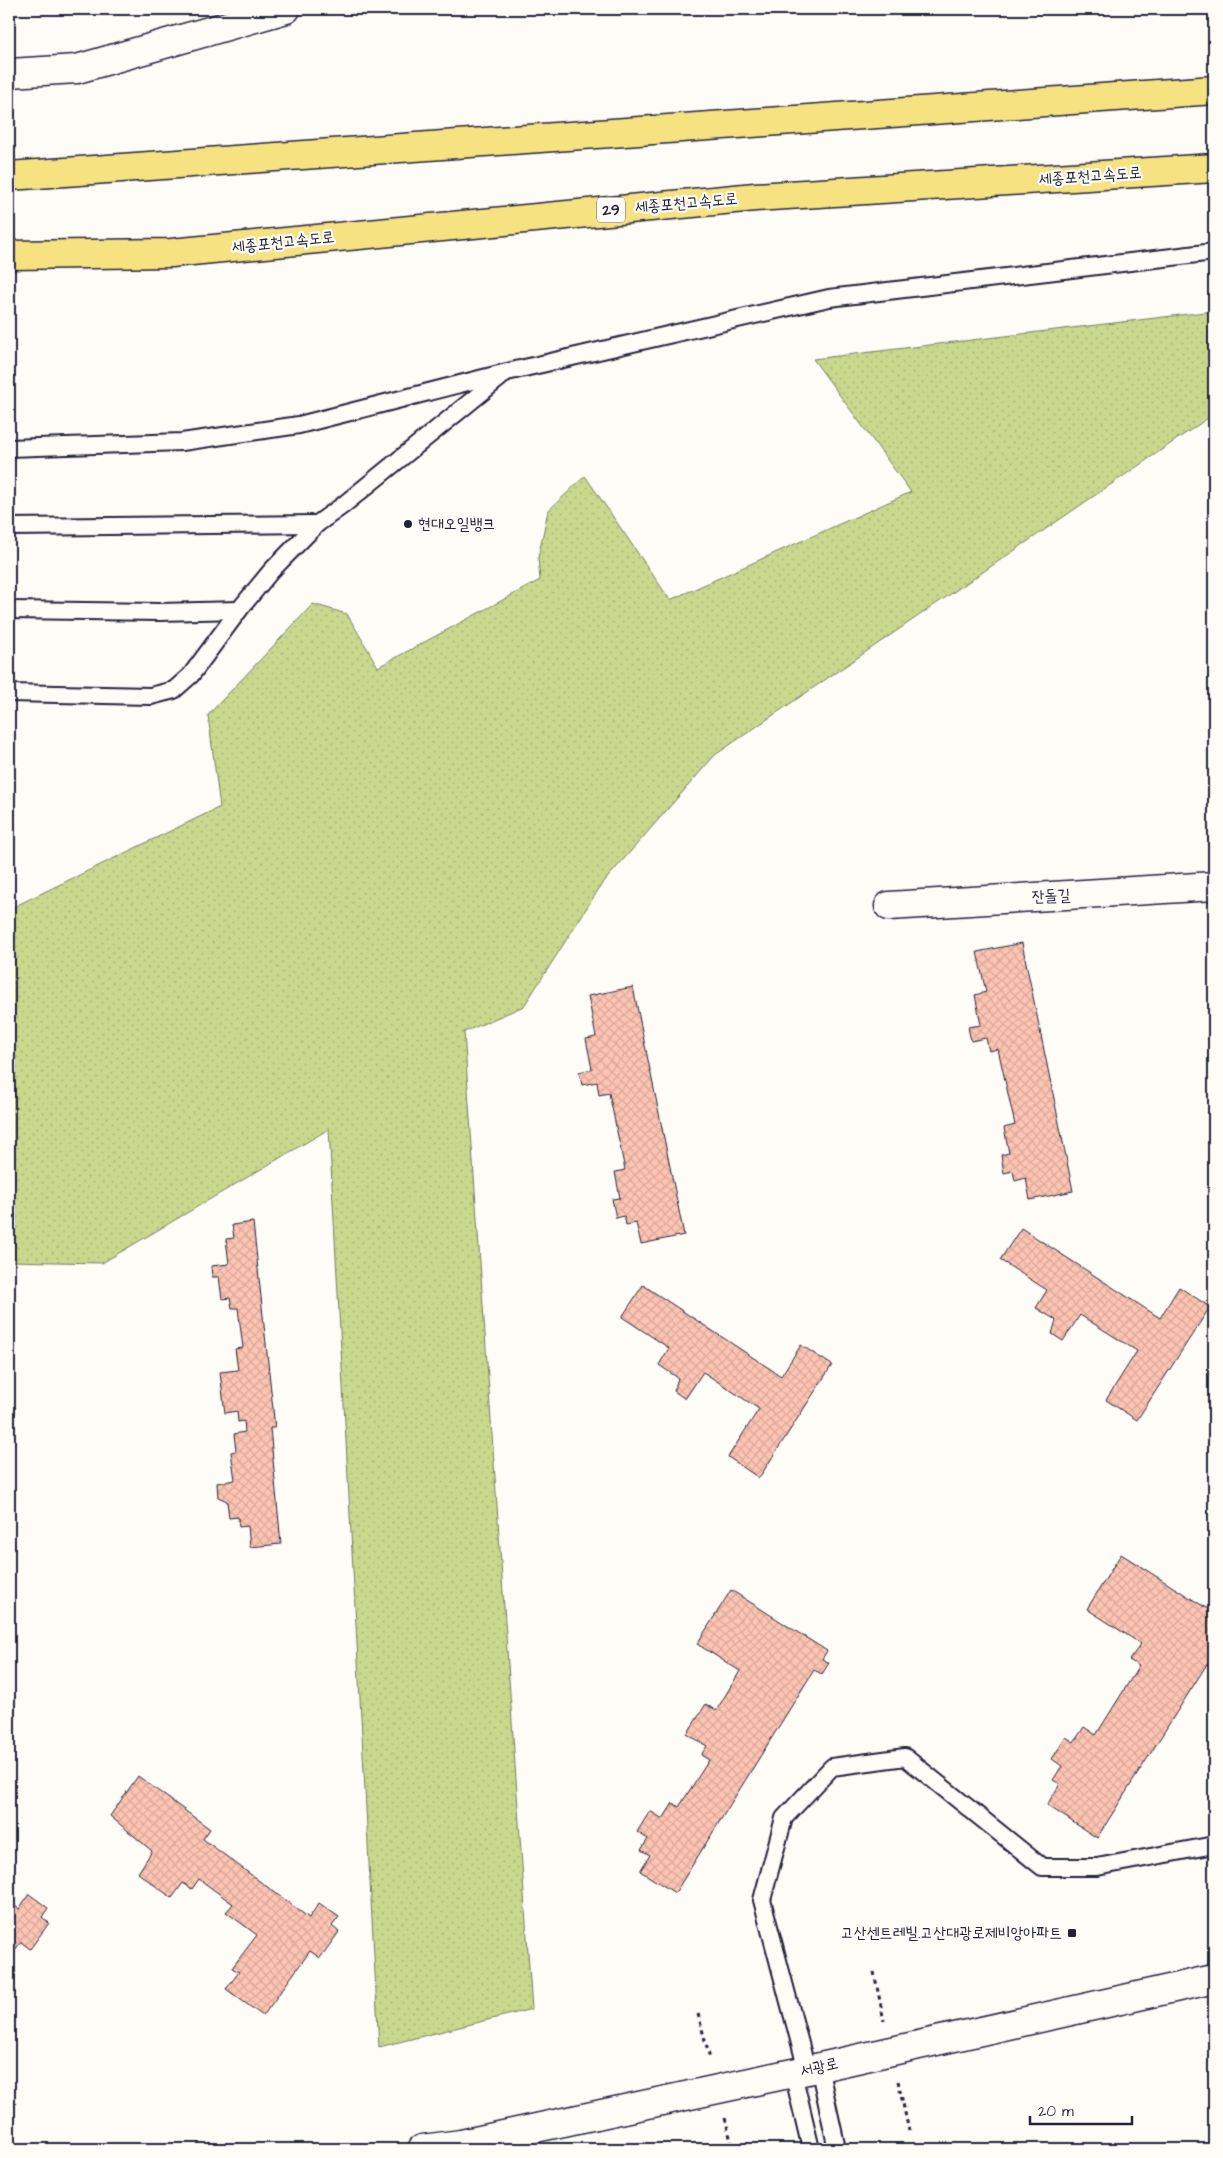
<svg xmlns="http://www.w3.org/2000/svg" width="1223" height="2158" font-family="'Architects Daughter','Poor Story',sans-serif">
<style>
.grass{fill:url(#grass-dots);stroke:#767d64}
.building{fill:url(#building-cross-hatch);stroke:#22223b}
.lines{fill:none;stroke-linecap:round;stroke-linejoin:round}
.lane-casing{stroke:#22223b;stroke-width:20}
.street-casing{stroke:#22223b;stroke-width:31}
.secondary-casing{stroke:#22223b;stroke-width:31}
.highway-casing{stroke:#22223b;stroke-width:31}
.path{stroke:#22223b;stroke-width:3;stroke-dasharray:4 4;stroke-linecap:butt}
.lane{stroke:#fdfcf7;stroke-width:16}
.street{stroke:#fdfcf7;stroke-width:28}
.secondary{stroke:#fdfcf7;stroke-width:28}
.highway{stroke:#f7e281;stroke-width:28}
.poi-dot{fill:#22223b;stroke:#fdfcf7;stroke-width:2}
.labels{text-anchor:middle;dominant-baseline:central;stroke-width:4.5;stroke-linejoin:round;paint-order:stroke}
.shield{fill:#fdfcf7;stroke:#646373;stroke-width:1}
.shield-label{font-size:15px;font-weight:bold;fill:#22223b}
.street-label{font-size:16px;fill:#22223b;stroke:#fdfcf7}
.poi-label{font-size:16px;fill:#22223b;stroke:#fdfcf7;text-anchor:start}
</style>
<defs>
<pattern id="grass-dots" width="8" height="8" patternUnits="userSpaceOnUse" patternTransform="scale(1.25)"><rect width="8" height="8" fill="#c9d88c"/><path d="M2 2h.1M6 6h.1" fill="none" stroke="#acb97a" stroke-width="1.8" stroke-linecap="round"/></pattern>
<pattern id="building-cross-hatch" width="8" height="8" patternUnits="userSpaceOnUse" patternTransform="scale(1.25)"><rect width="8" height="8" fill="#fdc4b2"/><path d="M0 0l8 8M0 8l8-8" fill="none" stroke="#d9a89a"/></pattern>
</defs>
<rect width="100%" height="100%" fill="#fdfcf7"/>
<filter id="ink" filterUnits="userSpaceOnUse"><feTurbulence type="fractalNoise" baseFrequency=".02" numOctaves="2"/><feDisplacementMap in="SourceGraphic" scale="10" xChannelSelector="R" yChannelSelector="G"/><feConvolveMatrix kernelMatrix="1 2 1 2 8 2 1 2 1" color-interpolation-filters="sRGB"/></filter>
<g filter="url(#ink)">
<!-- grass -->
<path class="grass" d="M1214,311V414L715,755L602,884L524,1006L464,1032L532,2009L379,2047L329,1129L102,1263L9,1261V909L220,807L208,715L313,604L347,614L378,667L540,580L538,558L548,511L585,476L670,600L911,492L813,359Z"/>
<!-- building -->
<g class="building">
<path d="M1022,943L1073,1191L1030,1200L1026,1178L1015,1181L1013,1171L1004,1173L1001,1155L1009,1153L1004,1128L1015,1125L998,1049L989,1051L986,1038L971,1041L968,1027L981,1025L975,995L986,992L977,952Z"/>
<path d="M633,987L684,1235L641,1244L636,1223L626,1225L624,1216L616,1218L612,1199L620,1198L615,1172L625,1170L609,1093L599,1095L597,1082L582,1085L579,1072L592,1069L586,1039L596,1037L588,996Z"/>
<path d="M253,1222L275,1428H270L281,1544L250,1547L248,1526L239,1527L238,1517L229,1518L227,1501L218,1497L217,1483L235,1480L231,1452L236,1451L234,1434L245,1432L244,1421L238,1422L237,1411L225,1413L220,1372L238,1370L235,1349L243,1348L238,1308H232L230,1298L222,1299L219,1277H212L211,1266L229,1264L226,1239L234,1238L232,1225Z"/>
<path d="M1021,1228L1160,1318L1179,1287L1210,1307L1137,1420L1106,1400L1137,1351L1080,1315L1063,1341L1052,1334L1056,1320L1036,1308L1047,1290L1000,1260Z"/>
<path d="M643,1285L781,1376L801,1345L832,1365L759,1478L728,1457L759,1409L703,1372L685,1399L674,1391L678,1378L659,1365L669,1348L622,1317Z"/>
<path d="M1121,1554L1214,1613V1653L1097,1838L1047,1805L1060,1784L1053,1780L1062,1766L1052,1759L1066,1737L1074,1742L1084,1727L1096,1735L1139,1666L1129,1660L1141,1644L1087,1609Z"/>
<path d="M731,1590L827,1651L822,1659L829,1663L822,1674L814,1670L675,1893L640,1871L650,1855L641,1850L648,1839L637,1832L650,1811L663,1819L673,1803L679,1807L709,1760L701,1755L707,1746L687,1734L706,1704L716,1711L740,1671L697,1644Z"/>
<path d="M138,1776L210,1829L203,1839L309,1918L319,1903L339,1917L332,1926L339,1932L320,1958L310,1951L263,2016L226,1989L239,1972L232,1968L257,1935L226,1912L233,1904L199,1879L192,1889L183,1883L172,1898L138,1873L152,1851L110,1816Z"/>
<path d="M29,1894L48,1908L42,1917L49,1923L30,1949L21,1942L9,1958V1901L19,1909Z"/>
</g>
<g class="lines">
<defs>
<g id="lane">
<path d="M9,448L182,442L299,425L507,372L829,298L1214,252"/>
<path d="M9,527L317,524"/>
<path d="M9,610L160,612L239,610"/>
<path d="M9,693L151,696L174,690L191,675L239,610L271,571L317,524L342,506L502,376"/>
<path d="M819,2067L837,2149"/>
<path d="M807,2070L762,1900L784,1818L832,1767L905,1757L1042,1867H1097L1214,1845"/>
<path d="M793,2073L811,2149"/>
</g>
<g id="street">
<path d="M9,73L77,69L286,9"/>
<path d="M889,906L1214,886"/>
</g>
<path id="secondary" d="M422,2149L461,2144L807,2070L1214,1979"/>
<g id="highway">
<path d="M9,176L1214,90"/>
<path d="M9,255L171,253L755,197L1214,168"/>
</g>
</defs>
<!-- lane casing -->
<use href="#lane" class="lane-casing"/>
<!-- street casing -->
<use href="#street" class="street-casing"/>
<!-- secondary casing -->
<use href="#secondary" class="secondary-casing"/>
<!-- highway casing -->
<use href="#highway" class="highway-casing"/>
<!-- path -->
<g class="path">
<path d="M874,1972L884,2021"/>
<path d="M698,2014L710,2059"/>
<path d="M898,2081L909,2131"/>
<path d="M725,2118L733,2149"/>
</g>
<!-- lane -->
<use href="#lane" class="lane"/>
<!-- street -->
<use href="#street" class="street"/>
<!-- secondary -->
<use href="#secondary" class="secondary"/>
<!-- highway -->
<use href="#highway" class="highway"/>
</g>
</g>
<!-- markers -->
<g class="poi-dot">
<circle cx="408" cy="524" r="5"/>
<rect x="1067" y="1928" width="10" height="10" rx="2.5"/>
</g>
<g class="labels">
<!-- shield labels -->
<rect class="shield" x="597" y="197.5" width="28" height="25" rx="4"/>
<g class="shield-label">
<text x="611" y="210">29</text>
</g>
<!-- street labels -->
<g class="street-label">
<text transform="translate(1090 176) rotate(-4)">세종포천고속도로</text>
<text transform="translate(686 203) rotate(-5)">세종포천고속도로</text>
<text transform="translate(283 242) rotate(-6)">세종포천고속도로</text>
<text transform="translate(1051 896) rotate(-3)">잔돌길</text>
<text transform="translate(819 2067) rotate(-13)">서광로</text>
</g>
<!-- poi labels -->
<g class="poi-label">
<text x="418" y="524">현대오일뱅크</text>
<text x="1062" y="1933" text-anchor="end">고산센트레빌.고산대광로제비앙아파트</text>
</g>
</g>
<!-- margin -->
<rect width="1223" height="2158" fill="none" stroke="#fdfcf7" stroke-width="30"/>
<rect x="15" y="15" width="1193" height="2128" fill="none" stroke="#22223b" stroke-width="2" filter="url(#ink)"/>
<!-- scale -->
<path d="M1030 2116v8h102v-8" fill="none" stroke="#22223b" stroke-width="2.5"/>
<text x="1038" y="2116" font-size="15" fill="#22223b" stroke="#fdfcf7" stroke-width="4" paint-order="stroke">20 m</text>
</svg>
